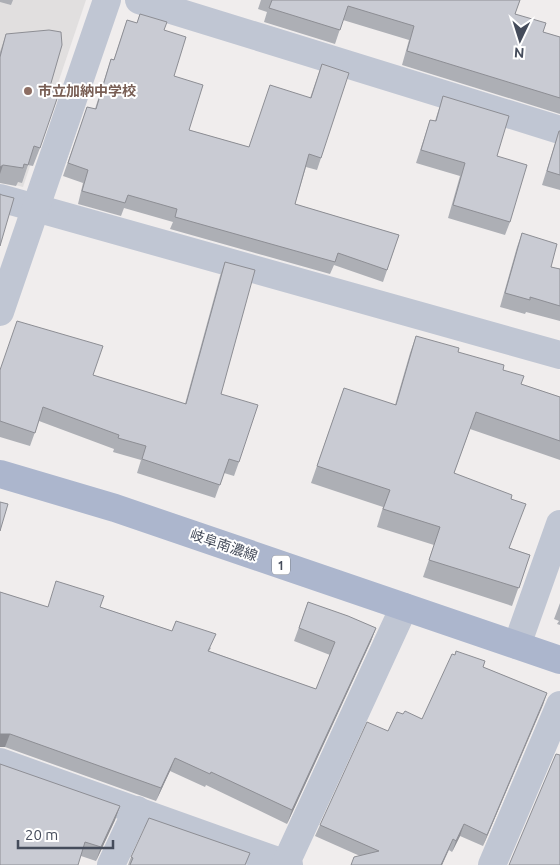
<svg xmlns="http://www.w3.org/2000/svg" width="560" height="865" font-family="Ubuntu,'Noto Sans JP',sans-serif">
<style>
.education{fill:#e1dfdf}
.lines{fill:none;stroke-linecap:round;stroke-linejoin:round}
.street{stroke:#c0c6d3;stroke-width:28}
.primary{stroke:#acb6cd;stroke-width:28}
.wall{fill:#adafb5}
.shaded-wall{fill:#8d8e94}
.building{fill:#c9cbd3;stroke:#8d8e94}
.education-dot{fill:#8d6e63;stroke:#fff;stroke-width:2}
.labels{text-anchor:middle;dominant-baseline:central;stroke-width:4;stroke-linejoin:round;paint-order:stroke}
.shield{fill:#fff;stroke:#7d828c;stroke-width:1}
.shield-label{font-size:12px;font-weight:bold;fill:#454c5b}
.education-label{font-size:14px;font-weight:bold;fill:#785e54;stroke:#fff;text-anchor:start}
.street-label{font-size:14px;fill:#454c5b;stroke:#fff}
</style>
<rect width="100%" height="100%" fill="#f0eded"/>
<!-- education -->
<path class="education" d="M0,0H86L23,187L0,181Z"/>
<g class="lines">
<!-- street -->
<g class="street">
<path d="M139,0L560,130"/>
<path d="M0,198L560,355"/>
<path d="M0,312L107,0"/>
<path d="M517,645L560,524"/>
<path d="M0,762L289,865"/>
<path d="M111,865L137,810"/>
<path d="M285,865L404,607"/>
<path d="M492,865L560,705"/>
</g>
<!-- primary -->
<path class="primary" d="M0,474L115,508L560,660"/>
</g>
<!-- wall -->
<g class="wall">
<path d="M0,0H13L11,5L0,2Z"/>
<path d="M261,0H520L515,14L543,32L560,37V114L402,65L409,40L343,20L335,44L264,22L267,12L258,9Z"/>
<path d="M140,14L164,30L174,76L189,130L249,147L310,98L322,64L321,158L317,170L306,167L295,204L399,235L383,282L334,265L330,274L170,229L173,222L124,208L121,216L78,204L83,183L63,176L87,107L95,109L107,71L111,59H114L127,20L137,23Z"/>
<path d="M6,34L49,90L40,148L33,166L28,165L22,183L18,182L16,186L0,183V52Z"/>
<path d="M443,96L497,156L510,222L505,235L448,218L460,176L416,163L430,120L435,121Z"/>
<path d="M559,131H560V190L542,185Z"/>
<path d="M522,233L551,267L560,269V321L526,312L525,314L500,307L517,247Z"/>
<path d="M225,262L221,394L239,462L234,476L224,473L215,498L137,473L141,460L113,452L114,449L39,421L30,446L0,437V369L93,375L185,404L220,276Z"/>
<path d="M416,336L503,370L521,384L560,397V460L470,429L454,473L511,499L510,548L530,555L512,606L423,577L434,545L377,527L383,507L311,483L344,388L395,405L410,353Z"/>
<path d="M0,592L47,607H100L172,631L176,621L211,648L209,651L316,689L330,655L294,641L308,602L376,628L371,641L287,824L206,785L205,787L170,771L156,801L5,747H0Z"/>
<path d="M560,603V625L557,624L559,621L554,619Z"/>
<path d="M483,667L547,693L483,846L460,836L452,852L449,850L442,865H351L360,856L315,836L320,825L388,731L403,714L422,719Z"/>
<path d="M120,806L115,820L96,861L81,856L0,865Z"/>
<path d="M131,857L245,865H128Z"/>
</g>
<!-- shaded-wall -->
<g class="shaded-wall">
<path d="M3,165L0,174V167Z"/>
<path d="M376,628L371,641L287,824L292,810Z"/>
<path d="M547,693L543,705L483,846L487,835Z"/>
<path d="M0,734H10L5,747H0Z"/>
<path d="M175,758L170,771L156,801L161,788Z"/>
<path d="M120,806L115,820L96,861L101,847Z"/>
<path d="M464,824L460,836L452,852L456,841Z"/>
<path d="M453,839L442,865H441Z"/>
</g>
<!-- building -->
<g class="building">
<path d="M272,0H520L515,14L546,23L543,32L560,37V98L407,51L414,26L348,6L340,30L269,8Z"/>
<path d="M140,14L167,22L164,30L186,37L174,76L203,85L189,130L249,147L270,85L311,98L322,64L349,73L321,158L309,154L295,204L399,235L387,270L338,253L335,262L175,217L177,209L128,195L125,203L82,191L88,170L68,163L87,107L96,109L111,59L114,60L127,20L137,23Z"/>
<path d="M49,30L61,32L62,45L49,90L59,93L40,148L34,146L28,165L24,164L23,168L3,165L0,167V57L6,34Z"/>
<path d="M443,96L509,116L497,156L527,165L510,222L453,205L465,163L421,150L430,120L436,121Z"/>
<path d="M559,131H560V175L547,171Z"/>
<path d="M0,194L2,195L14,198L0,246Z"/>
<path d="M522,233L557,244L551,267L560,269V306L530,297V300L505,293Z"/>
<path d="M225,262L255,270L221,394L258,405L239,462L229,459L220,485L142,459L146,446L118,438L119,435L43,407L35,433L0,421V370L17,321L103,346L93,375L186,404Z"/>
<path d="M416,336L459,348L458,352L504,365L503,370L524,376L521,384L560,397V441L476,412L454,473L512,495L511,499L526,504L509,548L530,555L519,588L429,560L440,527L383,509L390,490L317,466L344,388L396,405Z"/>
<path d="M0,502L8,504L0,531Z"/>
<path d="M56,581L104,596L100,607L172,631L176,621L216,634L208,651L316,689L335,642L299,628L308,602L348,616L376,628L292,810L211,772L210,774L175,758L161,788L10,734H0V592L48,607Z"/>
<path d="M456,651L485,661L483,667L547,693L487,835L464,824L456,841L453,839L441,865H351L354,857L379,851L320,825L367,722L388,731L397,712L403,714L405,711L422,719L452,654L455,655Z"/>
<path d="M556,754L560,755V865H509Z"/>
<path d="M0,764L120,806L101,847L85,842L78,865H0Z"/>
<path d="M149,818L250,853L245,865H130L133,858L131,857Z"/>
</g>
<!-- markers -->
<circle class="education-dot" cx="28" cy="91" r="5"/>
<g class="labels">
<!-- shield labels -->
<rect class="shield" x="272" y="555.5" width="18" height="19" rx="4"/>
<g class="shield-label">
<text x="281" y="565">1</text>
</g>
<!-- education labels -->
<g class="education-label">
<text x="38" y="91">市立加納中学校</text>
</g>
<!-- street labels -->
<g class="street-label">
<text transform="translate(224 545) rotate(19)">岐阜南濃線</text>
</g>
</g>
<!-- north arrow -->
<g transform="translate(520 40) rotate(184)" stroke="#ffffff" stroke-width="4" paint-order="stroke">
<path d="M0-4L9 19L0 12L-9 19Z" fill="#454c5b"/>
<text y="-8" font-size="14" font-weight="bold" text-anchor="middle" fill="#454c5b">N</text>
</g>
<!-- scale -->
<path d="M18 840v8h95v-8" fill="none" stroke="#454c5b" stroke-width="2.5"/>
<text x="25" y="840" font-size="15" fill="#454c5b" stroke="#ffffff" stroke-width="4" paint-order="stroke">20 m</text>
</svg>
